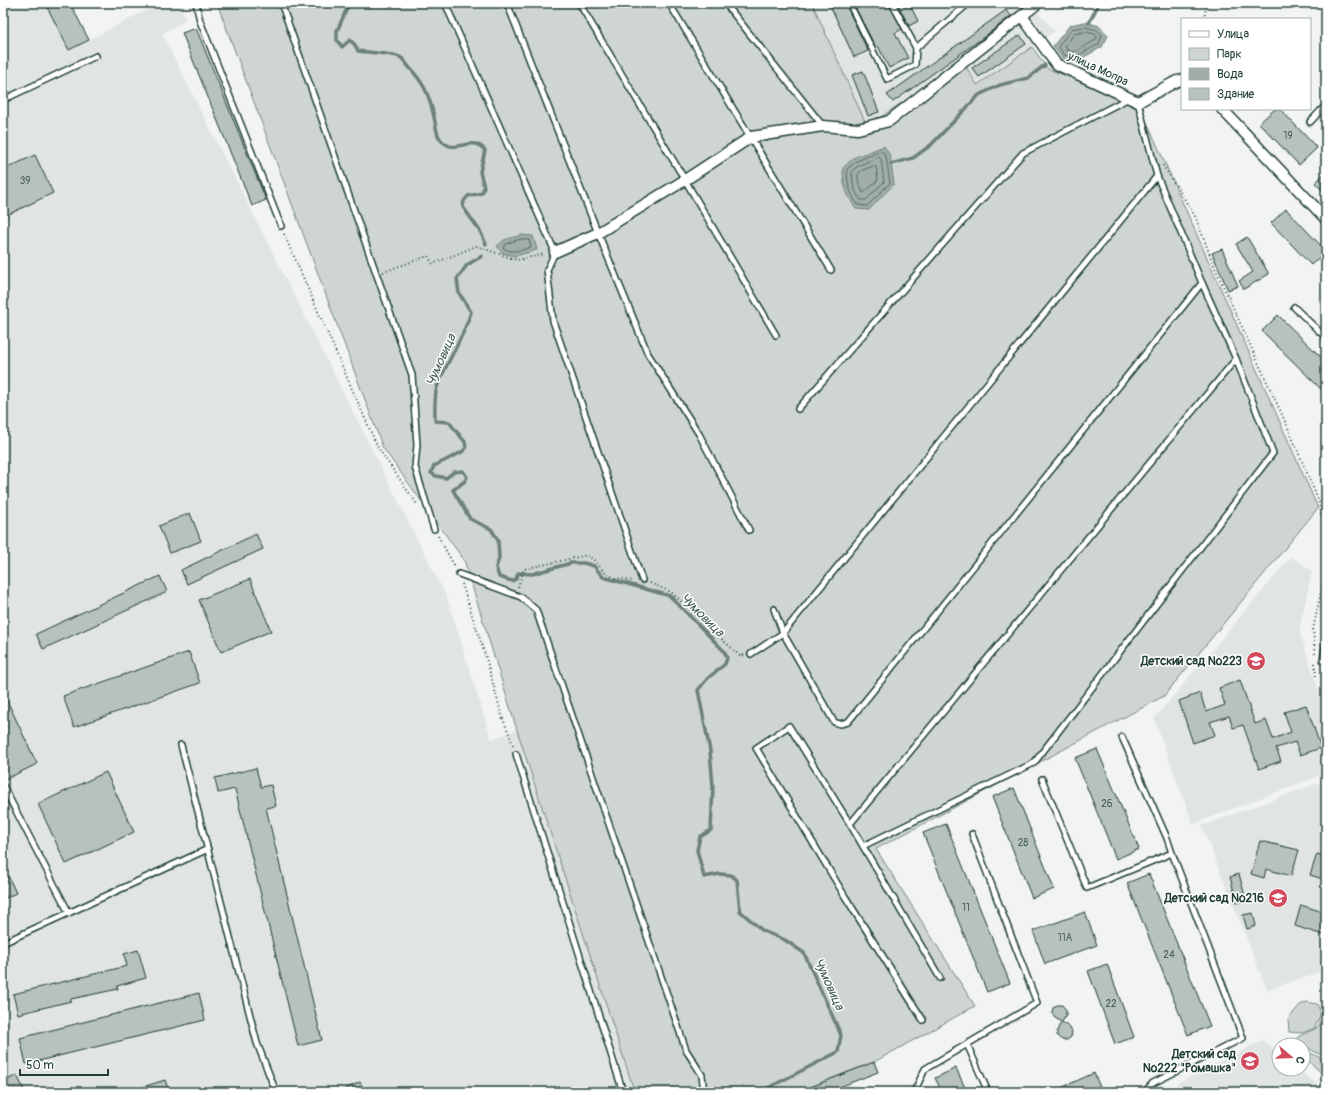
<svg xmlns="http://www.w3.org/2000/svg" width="1329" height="1095" font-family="Pangolin,sans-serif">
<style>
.built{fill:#e0e4e3}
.green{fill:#ced5d3;stroke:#768984}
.water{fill:#a1adaa;stroke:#6d807b}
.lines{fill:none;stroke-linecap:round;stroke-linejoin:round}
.shore{stroke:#536a63;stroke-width:1}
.stream{stroke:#6d807b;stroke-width:3.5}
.building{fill:#b7c1bd;stroke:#1f3d34}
.service-casing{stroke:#1f3d34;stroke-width:8}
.minor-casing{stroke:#1f3d34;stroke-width:13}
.path{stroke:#1f3d34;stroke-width:2;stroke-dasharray:1 3;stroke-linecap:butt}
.service{stroke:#fff;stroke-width:5}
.minor{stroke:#fff;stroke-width:10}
.labels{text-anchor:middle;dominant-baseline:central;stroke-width:3;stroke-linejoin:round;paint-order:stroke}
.number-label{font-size:10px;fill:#455e56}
.street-label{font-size:12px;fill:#1f3d34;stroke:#fff}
.poi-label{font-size:12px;font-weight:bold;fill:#1f3d34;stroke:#fff;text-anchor:end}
.water-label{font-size:13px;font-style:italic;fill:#465f57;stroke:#fff}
</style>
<rect width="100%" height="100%" fill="#f2f3f3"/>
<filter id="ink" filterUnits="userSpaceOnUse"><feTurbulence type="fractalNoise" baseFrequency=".025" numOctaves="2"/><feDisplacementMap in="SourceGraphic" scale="8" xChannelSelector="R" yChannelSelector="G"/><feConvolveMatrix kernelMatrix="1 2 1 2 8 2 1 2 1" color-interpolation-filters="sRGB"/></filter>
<g filter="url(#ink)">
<!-- built -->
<g class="built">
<path d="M3,3H45L69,50L161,3H178L186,19L162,34L447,598L491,739L517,730L632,1084L636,1092H3Z"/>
<path d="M812,3H1028L1055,31L977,85L963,63L867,126Z"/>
<path d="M1291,557L1312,571L1299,630L1326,714V773L1193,824L1154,719Z"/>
<path d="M1326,780V970L1267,990L1202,826Z"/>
<path d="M1263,1040L1279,1053V1069H1298L1326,1092H1175L1178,1083Z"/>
</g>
<!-- green -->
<g class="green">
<path d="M217,3H812L867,126L963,62L977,85L1032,47L1048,69L1138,102L1318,508L1164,696L876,849L975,1006L874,1062L797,1092H636L632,1084L517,730L464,560L383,448Z"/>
<path d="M1307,1002L1317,1004L1321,1013L1315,1028L1302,1033L1289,1032L1288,1019L1300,1005Z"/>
<path d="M1326,1012V1057L1303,1046V1045L1293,1042C1300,1033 1309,1033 1318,1027L1323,1013Z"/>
<path d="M1303,1050L1326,1060V1077L1303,1056Z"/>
</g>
<!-- water -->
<g class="water">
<path d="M1085,22L1100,26L1108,36L1102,47L1075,62L1062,58L1053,46L1070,25Z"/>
<path d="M884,146L890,156L894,184L869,210L856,209C846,194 843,185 843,168L853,158Z"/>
<path d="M521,235L533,236L537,250L515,256L502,253L497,246L504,240Z"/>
</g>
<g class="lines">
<!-- shore -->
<g class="shore">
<path d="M1086,27L1097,30L1102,35L1099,44L1075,57L1064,55L1059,47V45L1072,29Z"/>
<path d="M1085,32L1095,34L1097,37L1096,40L1074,52L1067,50L1065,46L1074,34Z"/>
<path d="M881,151L883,152L886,157L890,183L867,206L858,205C850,194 847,183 847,169L855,162Z"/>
<path d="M879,157L881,159L884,182L866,200H861C854,192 852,182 852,171L858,166Z"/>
<path d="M874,166L876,167L878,180L865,192L863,193L858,180V174L861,171Z"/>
<path d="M521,239L529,240L531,247C522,250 512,254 503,248L506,244Z"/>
</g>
<!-- stream -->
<g class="stream">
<path d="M354,3L348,6L337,31V40L342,47L350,40L355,45L358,51C365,52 395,54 400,57C403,59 406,63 408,66C424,83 429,94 434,117C436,125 436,137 443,142C457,155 470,134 485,150L480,172L484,187L482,193L468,196L464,201L463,207L480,231L486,244"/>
<path d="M1089,23L1099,3"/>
<path d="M891,164L913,158L931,145L979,95L1000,85L1028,78L1045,65"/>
<path d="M482,256L467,265L457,279L459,293L471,312C463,339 447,361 437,387C434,397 435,410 435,421L449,422L465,442L466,448L462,452L434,466L431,473L436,476L446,478L454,472L463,471L467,477L465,481L453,490L470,519L491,529L498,540L499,559L496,567L499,577L512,581L516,579L518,573L532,574L571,563H584L594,566L603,577L670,596L724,651L727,658L725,664L708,678L698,690L710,751L713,786L711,830L700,837L697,850L704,877L720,874L731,875L737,880L740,911L763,931L785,940L804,953L841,1035L838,1052L766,1089L764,1092"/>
</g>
</g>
<!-- building -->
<g class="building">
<path d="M45,3H70L89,40L69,50Z"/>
<path d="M829,3H845L868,51L854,57Z"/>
<path d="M853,3H888L902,29L895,33L908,58L889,68L878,46L876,48Z"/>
<path d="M897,3H909L918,21L909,26Z"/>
<path d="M1006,10L1011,16L984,37L893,102L887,95Z"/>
<path d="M196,28L266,200L252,206L182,33Z"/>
<path d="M1020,35L1026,44L979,77L972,68Z"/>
<path d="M863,71L879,112L868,116L852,75Z"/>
<path d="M1275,109H1280L1317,148L1299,165L1259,123Z"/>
<path d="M35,155L53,193L3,217V170Z"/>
<path d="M1326,172V194L1315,183Z"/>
<path d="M1286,209L1326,251L1311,265L1271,223Z"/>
<path d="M1247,237L1269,274L1244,289L1239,281L1253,272L1236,244Z"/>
<path d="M1222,249L1238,286L1228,290L1212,253Z"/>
<path d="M1278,315L1326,362V394L1262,331Z"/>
<path d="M190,513L201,541L170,553L159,526Z"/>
<path d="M256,534L263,549L187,584L181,570Z"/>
<path d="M160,576L167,592L43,649L36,634Z"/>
<path d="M250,579L271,631L221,652L199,600Z"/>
<path d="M189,652L200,683L74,727L63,696Z"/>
<path d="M1240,680L1255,724L1266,720L1273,739L1291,732L1284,712L1306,705L1321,748L1300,755L1295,742L1276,748L1281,761L1259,769L1243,725L1233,728L1229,716L1210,722L1215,735L1193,743L1179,701L1200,693L1206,712L1225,705L1219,688Z"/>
<path d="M3,692L37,764L6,779L3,773Z"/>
<path d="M1097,749L1139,849L1116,859L1075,758Z"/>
<path d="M256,768L261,787L271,785L276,806L266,808L322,1040L298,1046L235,789L218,793L215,778Z"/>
<path d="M106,772L134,832L66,864L38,804Z"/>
<path d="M1014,788L1054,889L1032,898L992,797Z"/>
<path d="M946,824L1010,983L987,992L923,833Z"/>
<path d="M1260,841L1299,850L1291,876L1266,869L1264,878L1251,874Z"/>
<path d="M1317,854L1326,857V880L1310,875Z"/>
<path d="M3,865L16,893L3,899Z"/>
<path d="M1149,874L1210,1026L1188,1035L1127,883Z"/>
<path d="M1239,874L1246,900L1237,903L1230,877Z"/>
<path d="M1301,905L1326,913V936L1295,926Z"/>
<path d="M1085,912L1097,945L1045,964L1033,931Z"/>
<path d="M1253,913L1256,926L1247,929L1243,915Z"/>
<path d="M138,950L146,978L117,986L118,989L71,999V1001L18,1014L13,994L127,966L124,954Z"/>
<path d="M1107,964L1134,1037L1115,1044L1088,971Z"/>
<path d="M199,993L205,1020L26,1064L20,1038Z"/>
<path d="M1057,1005H1062L1066,1010V1015L1062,1022L1070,1028L1072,1032L1071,1037L1067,1040H1062L1057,1036V1031L1061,1022L1054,1017L1052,1013L1053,1008Z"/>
<path d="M874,1062L878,1072L827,1092H798Z"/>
<path d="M956,1068L967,1092H942L935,1078Z"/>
<path d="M1094,1073L1102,1092H1052Z"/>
<path d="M17,1075L25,1092H6L3,1086V1082Z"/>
<path d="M165,1080L169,1092H133V1090Z"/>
<path d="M360,1082L365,1092H339Z"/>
</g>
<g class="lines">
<defs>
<g id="service">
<path d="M196,3L200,21L281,226"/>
<path d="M281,3L412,375L417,445L415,467L434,529"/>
<path d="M445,3L555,252L547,270L553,321L642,580"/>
<path d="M507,3L598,233L648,354L699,434L749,530"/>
<path d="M579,3L685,180L776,335"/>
<path d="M669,3L831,270"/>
<path d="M725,3L823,126"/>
<path d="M849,3L887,79L915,65L916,48"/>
<path d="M892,3L916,48L969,3"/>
<path d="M3,100L96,56"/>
<path d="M1310,122L1326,105"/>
<path d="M1294,307L1326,338"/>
<path d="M798,409L1023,153L1129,98"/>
<path d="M459,574L521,597L536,610L686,1050L702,1075L704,1092"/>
<path d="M774,609L783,633L834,722L840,724L848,722L1202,283"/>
<path d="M1326,642L1323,660L1326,662"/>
<path d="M751,654L783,633L1157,176"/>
<path d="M181,745L257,1043L276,1092"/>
<path d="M516,754L623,1092"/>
<path d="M1042,779L1087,888L1172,853L1167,838L1122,737"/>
<path d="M3,786L69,913"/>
<path d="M850,824L789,726L756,748L846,898L923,1020"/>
<path d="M863,846L1034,763L1273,453L1236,359L1202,283L1157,176L1138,102"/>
<path d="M3,943L208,849"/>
<path d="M940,978L850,824L1236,359"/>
<path d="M967,1044L988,1092"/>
<path d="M914,1092L925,1069L1037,1003L972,834"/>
<path d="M1145,1092L1153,1083L1243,1038L1172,853"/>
</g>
<g id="minor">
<path d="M1022,16L1056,64L1138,102L1177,81L1182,80"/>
<path d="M1222,109L1326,219"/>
<path d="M555,252L598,233L685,180L751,137L823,126L858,129L889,121L1038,3"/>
</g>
</defs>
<!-- service casing -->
<use href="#service" class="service-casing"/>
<!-- minor casing -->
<use href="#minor" class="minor-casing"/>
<!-- path -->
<g class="path">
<path d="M1204,19L1207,3"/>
<path d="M1163,165L1195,216L1215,268L1289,430L1319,502L1325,533L1326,558"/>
<path d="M284,234L378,448L417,504"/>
<path d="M383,272L428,256L433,264L476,246L517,260L545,254"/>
<path d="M438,536L455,567"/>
<path d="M650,583L671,592L740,656L744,655"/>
<path d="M462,584L486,658L502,716L514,747"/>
<path d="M518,587L524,569L587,555L595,561L606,574L615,578L634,581"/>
<path d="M1315,654L1313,629L1326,569"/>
<path d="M1315,663L1316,679"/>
</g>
<!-- service -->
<use href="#service" class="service"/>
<!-- minor -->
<use href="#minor" class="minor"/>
</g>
</g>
<!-- icons -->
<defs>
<symbol id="school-disc" viewBox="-11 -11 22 22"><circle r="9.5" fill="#d1495b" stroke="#fff"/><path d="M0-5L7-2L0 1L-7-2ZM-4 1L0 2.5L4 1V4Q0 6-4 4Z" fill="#fff"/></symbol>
</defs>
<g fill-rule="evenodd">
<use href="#school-disc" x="1245" y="650" width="22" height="22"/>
<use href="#school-disc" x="1267" y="887" width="22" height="22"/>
<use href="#school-disc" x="1239" y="1050" width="22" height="22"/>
</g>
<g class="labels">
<!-- number labels -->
<g class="number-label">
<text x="1288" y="136">19</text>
<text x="25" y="181">39</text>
<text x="1107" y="804">26</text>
<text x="1023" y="843">28</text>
<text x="966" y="908">11</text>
<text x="1065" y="938">11А</text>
<text x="1169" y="955">24</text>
<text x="1111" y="1004">22</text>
</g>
<!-- street labels -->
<g class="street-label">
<text transform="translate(1098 69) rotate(25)">улица Мопра</text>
</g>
<!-- poi labels -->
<g class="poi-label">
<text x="1242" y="661">Детский сад №223</text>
<text x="1264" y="898">Детский сад №216</text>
<text x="1236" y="1054">Детский сад<tspan x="1236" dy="14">№222 "Ромашка"</tspan></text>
</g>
<!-- water labels -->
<g class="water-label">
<text transform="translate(441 360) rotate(-66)">Чумовица</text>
<text transform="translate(702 615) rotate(45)">Чумовица</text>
<text transform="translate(829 984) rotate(66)">Чумовица</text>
</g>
</g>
<!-- margin -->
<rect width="1329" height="1095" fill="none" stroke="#fff" stroke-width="16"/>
<rect x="8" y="8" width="1313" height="1079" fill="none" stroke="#1f3d34" stroke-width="1.5" filter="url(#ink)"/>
<!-- legend -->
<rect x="1181" y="18" width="130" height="92" fill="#ffffff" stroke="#a5b1ae"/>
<rect x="1189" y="31" width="20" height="6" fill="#ffffff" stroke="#a5b1ae"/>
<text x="1217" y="38" font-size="12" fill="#1f3d34">Улица</text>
<rect x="1189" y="48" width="20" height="12" fill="#ced5d3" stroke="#a5b1ae"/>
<text x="1217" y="58" font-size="12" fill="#1f3d34">Парк</text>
<rect x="1189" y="68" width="20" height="12" fill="#a1adaa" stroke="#a5b1ae"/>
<text x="1217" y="78" font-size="12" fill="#1f3d34">Вода</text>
<rect x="1189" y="88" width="20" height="12" fill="#b7c1bd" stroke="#a5b1ae"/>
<text x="1217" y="98" font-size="12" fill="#1f3d34">Здание</text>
<!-- north arrow -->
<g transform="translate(1291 1057) rotate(109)"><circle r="19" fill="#ffffff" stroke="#a5b1ae"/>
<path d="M0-3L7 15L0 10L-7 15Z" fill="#d1495b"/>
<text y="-6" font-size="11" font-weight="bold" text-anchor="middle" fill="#1f3d34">С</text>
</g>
<!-- scale -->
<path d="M20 1069v6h88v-6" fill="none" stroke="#1f3d34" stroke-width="2"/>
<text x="26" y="1069" font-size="12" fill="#1f3d34" stroke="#ffffff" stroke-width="3" paint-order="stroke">50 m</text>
</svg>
